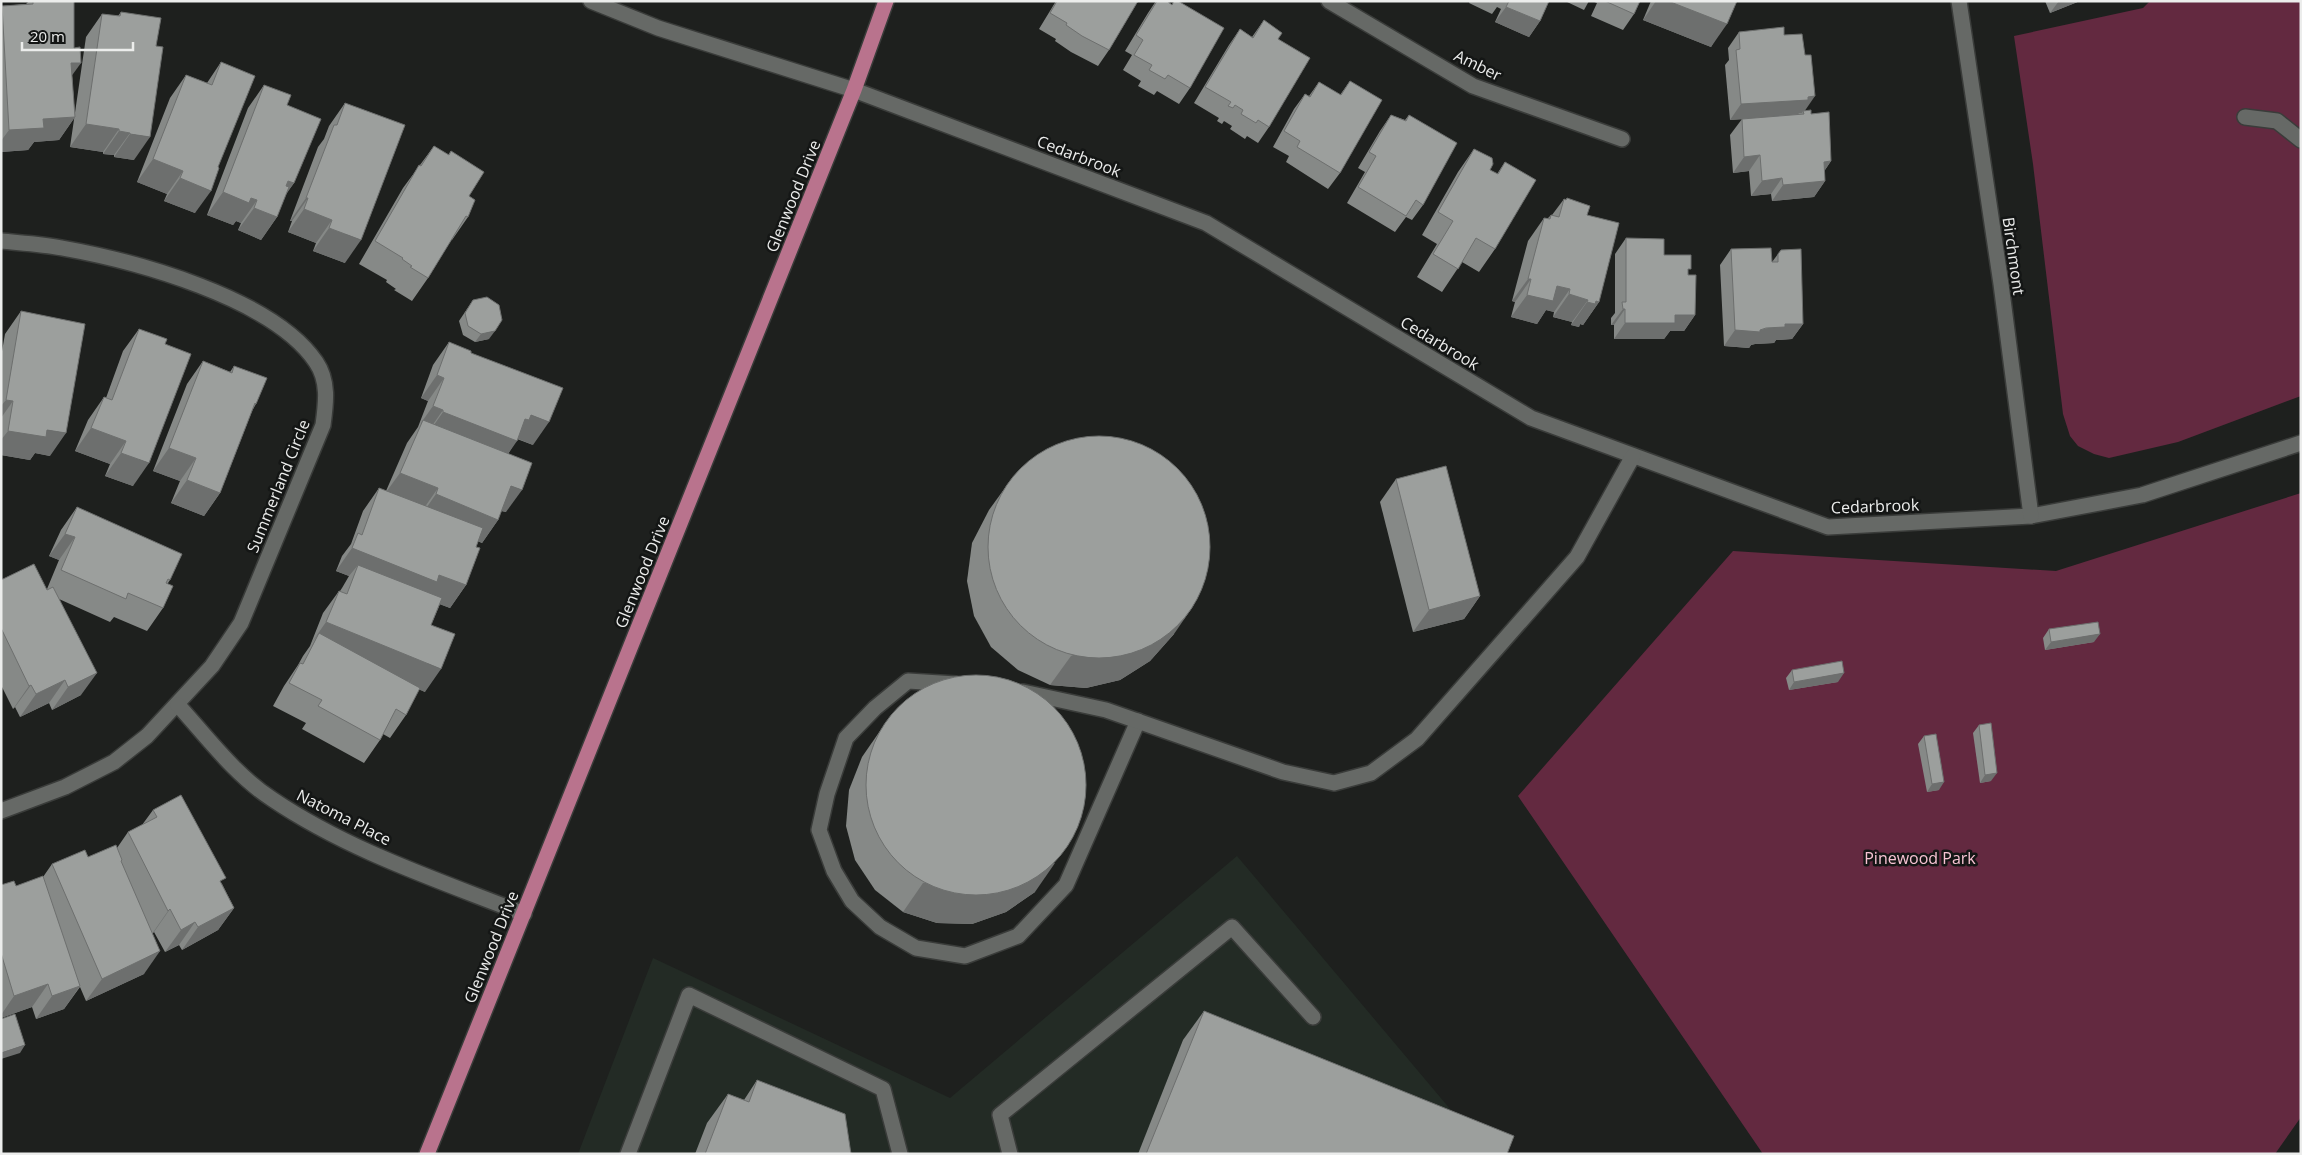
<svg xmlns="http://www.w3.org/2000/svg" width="2302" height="1155" font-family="'Open Sans',sans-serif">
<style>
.built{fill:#232b25}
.green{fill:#632940}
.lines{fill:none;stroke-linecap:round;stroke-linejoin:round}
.minor-casing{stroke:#3a3c3a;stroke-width:18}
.major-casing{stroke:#3a3c3a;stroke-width:18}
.minor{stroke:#666966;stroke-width:15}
.major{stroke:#b9738d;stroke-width:15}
.wall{fill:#868987}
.shaded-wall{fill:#6d6f6e}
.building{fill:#9c9f9d;stroke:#6d6f6e}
.labels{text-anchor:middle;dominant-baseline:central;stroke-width:5;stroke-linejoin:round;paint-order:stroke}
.street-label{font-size:16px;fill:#ecedec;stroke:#141615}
.park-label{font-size:16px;fill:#f7c3d3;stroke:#141615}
</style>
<rect width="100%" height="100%" fill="#1e201e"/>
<!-- built -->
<path class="built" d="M1237,856L1488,1154H578L653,958L950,1098Z"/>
<!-- green -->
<g class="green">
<path d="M2150,1H2301V396L2178,442L2109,458L2094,454L2078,446L2070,436L2063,414L2033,164L2014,36L2143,8Z"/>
<path d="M2301,493V1117L2275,1154H1763L1518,796L1733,551L2056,571Z"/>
</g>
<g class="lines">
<defs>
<g id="minor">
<path d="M591,1L658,28L854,90L1206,223L1531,418L1828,527L2031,516L2142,495L2301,443"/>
<path d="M1329,1L1473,86L1622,139"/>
<path d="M1959,1L2001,284L2031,516"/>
<path d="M2245,117L2277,121L2301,140"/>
<path d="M1,241C21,243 42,244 62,248C135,261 273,298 316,362C329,381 326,403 323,425L241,623L212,666L147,736L114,762L65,787L1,811"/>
<path d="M956,684L908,681L875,708L846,738L827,794L819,830L834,871L852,901L880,927L916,948L965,956L1018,936L1066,885L1138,721"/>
<path d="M1023,692L1106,710L1283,772L1334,783L1371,773L1417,739L1577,557L1633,456"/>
<path d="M178,705C207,737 235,775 272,799C349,851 438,880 524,914"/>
<path d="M628,1154L689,995L883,1089L900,1154"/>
<path d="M1010,1154L1000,1115L1232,927L1313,1017"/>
</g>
<path id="major" d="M427,1154L854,90L886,1"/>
</defs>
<!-- minor casing -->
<use href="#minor" class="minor-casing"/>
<!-- major casing -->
<use href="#major" class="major-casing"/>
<!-- minor -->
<use href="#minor" class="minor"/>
<!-- major -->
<use href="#major" class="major"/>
</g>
<!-- wall -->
<g class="wall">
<path d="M29,1H74L72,75L75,117L59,140L34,142L28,150L1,152V6H2L26,4Z"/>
<path d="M1056,1H1138L1109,50L1098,66L1071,52L1055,41L1056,39L1039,29Z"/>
<path d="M1156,1L1190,88L1179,104L1157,91L1154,95L1138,86L1141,81L1123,70L1132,55L1125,51L1148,13Z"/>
<path d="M1470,1H1549L1540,21L1529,37L1495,22L1501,9L1497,7L1492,14L1469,3Z"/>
<path d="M1565,1H1589L1584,10Z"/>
<path d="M1592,1H1640L1634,14L1623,30L1591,16L1597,3Z"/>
<path d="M1651,1H1737L1711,47L1643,20Z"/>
<path d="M2045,1H2080L2050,13Z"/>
<path d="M121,12L134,160L114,157V155L103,154V152L70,147L86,37L102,14L118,16Z"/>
<path d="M1264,20L1278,39L1269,127L1258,143L1247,136L1245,139L1230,129L1232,126L1224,121L1222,124L1217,121L1219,118L1194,103L1229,45L1240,29L1252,37Z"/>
<path d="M1739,32L1784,35L1805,111L1811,114L1831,161L1825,170V181L1814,197L1772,201L1771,194L1751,196L1749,171L1733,173L1730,135L1742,119L1730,120L1725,65L1729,60L1728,48Z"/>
<path d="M221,62L195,213L164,201L167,194L137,182L170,98L186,75L207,83Z"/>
<path d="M1350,81L1340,173L1328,189L1286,162L1289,156L1273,147L1294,109L1305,94L1309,96L1319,82L1340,95Z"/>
<path d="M264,85L287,105L294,183L285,195L277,217L261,240L238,230L241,223L236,221L233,225L207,215L248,108Z"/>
<path d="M345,103V263L313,251L316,243L288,232L292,221H290L318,147L324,139L329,126Z"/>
<path d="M1391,115L1405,120L1409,115L1423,205L1412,220L1406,217L1395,232L1347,203L1365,172L1358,168L1380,131Z"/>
<path d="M434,146L448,155L451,151L469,196L468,217L452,240H451L428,278L412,301L394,290L396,289L386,282L387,280L359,264L403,188Z"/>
<path d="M1474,149L1490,170L1497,174L1505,162L1495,249L1479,272L1462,262L1442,292L1417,277L1437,244L1422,235L1458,172Z"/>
<path d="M1567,198L1587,215L1599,302L1583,325L1580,324L1579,327L1571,325L1572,322L1553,317L1554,312L1546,310L1537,324L1511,317L1515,302L1512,301L1528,241L1544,218H1548L1551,215H1552L1564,199L1566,200Z"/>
<path d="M1626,238L1664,255L1688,273L1695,315L1684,331H1670L1664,339H1614V325H1611V318L1615,313V254Z"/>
<path d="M1731,249L1772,262L1778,254L1803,324L1792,339L1776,340L1774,343L1755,344L1751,345L1749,348L1724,346L1720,265Z"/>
<path d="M473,300L489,339L475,342L463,335L459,321Z"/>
<path d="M21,311L50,456L35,453L30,460L1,455V357L5,334Z"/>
<path d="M139,329L165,344L133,486L105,476L110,464L75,451L88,420L104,397L106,398L123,351Z"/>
<path d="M449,342L471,353L533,445L517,439L508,454L506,512L501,511L498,520L482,543L478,541L466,585L450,608L440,604L431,625L425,692L419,689L406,715L390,738L383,734L380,740L364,763L302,729L306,723L273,706L284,686L298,665L303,656L310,646L323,613L339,591H340L342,588L349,576L336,571L342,556L351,544L363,511L379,488L386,491L407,443L418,427L428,401L421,398L433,365Z"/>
<path d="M203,361L230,372L234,366L256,404L252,411L220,493L204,516L171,503L180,481L153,471L187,384Z"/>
<path d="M1396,479L1480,596L1464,619L1413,632L1380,502Z"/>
<path d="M1010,481L1174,634L1150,661L1120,680L1086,688L1050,685L1018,670L991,647L974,616L967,581L972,543L989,510Z"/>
<path d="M77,507L170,580L168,583L163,608L147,631L114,617L110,622L59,599L81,695L52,710L49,703L20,717L15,707L13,709L1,685V580L47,589L59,560L49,556L61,530Z"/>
<path d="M2049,629L2094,642L2045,650L2043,638Z"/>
<path d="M1792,670L1838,682L1789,690L1786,678Z"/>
<path d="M1979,725L1991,781L1980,783L1973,733Z"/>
<path d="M882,728L1035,892L1006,912L972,924L937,923L903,912L875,890L855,860L846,826L849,790L862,757Z"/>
<path d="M1924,736L1939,790L1927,792L1918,744Z"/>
<path d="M153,810L222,884L234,908L218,930L182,950L179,945L165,952L154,932L152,934L144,974L86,1001L80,987L64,1009L36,1019L32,1007L1,1018V885L16,886L43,877L52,864L88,857L117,848L128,832L142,825Z"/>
<path d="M1204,1011L1507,1154H1138L1183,1040Z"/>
<path d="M757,1080L851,1154H695L707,1123L728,1094L744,1100Z"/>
</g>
<!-- shaded-wall -->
<g class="shaded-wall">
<path d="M1656,1H1668L1727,24L1711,47L1643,20Z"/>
<path d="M2059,1H2080L2050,13Z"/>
<path d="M1506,7L1540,21L1529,37L1495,22Z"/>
<path d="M71,63H81L65,85Z"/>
<path d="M1815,96L1804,112L1803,111L1802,113H1799L1797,116L1730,120L1741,104Z"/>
<path d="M75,117L59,140L34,142L28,150L1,152V141L9,130L43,119Z"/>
<path d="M86,124L119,129L103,152L70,147Z"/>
<path d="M119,131L130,133L114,155L103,154Z"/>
<path d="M130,134L150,137L134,160L114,157Z"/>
<path d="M1760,155L1749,171L1733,173L1744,157Z"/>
<path d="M153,159L183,171L167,194L137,182Z"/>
<path d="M1831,161L1820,177L1824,162Z"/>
<path d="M180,178L211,191L195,213L164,201Z"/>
<path d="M1782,178L1771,194L1751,196L1762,181Z"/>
<path d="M288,181L294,183L278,206Z"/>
<path d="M1825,181L1814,197L1772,201L1783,185Z"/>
<path d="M223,192L251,198L257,200L241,223L236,221L233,225L207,215Z"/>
<path d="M306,198H308L292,221H290Z"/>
<path d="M254,208L277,217L261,240L238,230Z"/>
<path d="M304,209L332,220L316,243L288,232Z"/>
<path d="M329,228L361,240L345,263L313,251Z"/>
<path d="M1528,279H1531L1515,302L1512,301Z"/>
<path d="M1557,286L1570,289L1554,312L1546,310L1537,324L1511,317L1527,295Z"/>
<path d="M1569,294L1588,300L1572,322L1553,317Z"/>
<path d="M1596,301L1599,302L1583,325L1580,324L1579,327L1571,325L1587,302Z"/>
<path d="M1623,309H1625L1614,325H1611Z"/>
<path d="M1675,315H1695L1684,331H1670L1664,339H1614L1625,323Z"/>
<path d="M1785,324H1803L1792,339L1776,340L1774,343L1755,344L1751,345L1749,348L1724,346L1735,330H1760Z"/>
<path d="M495,331L489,339L475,342L481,334Z"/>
<path d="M437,375L444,378L428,401L421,398Z"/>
<path d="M6,400L13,401L1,418V406Z"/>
<path d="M433,406L443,410L427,433L421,423Z"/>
<path d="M443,412L531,415L549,422L533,445L516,438L517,441L501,464L427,435Z"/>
<path d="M91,428L126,441L110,464L75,451Z"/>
<path d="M47,430L66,433L50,456L35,453L30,460L1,455V440L8,431Z"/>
<path d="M169,448L196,458L180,481L153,471Z"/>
<path d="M121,453L149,463L133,486L105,476Z"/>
<path d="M400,473L438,488L422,511L384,495Z"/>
<path d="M187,480L220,493L204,516L171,503Z"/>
<path d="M511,486L522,490L506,512L495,509Z"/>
<path d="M436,494L498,520L482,543L420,517Z"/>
<path d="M65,534L75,537L59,560L49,556Z"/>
<path d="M352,548L439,575L466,585L450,608L425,599L358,565L349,576L336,571Z"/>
<path d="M1480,596L1464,619L1413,632L1429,610Z"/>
<path d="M1194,605L1174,634L1150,661L1120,680L1086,688L1050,685L1071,656Z"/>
<path d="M326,622L441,669L425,692L312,646L319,633L310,645Z"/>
<path d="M2100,634L2094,642L2045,650L2051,642Z"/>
<path d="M97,673L81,695L52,710L68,687Z"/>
<path d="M1844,673L1838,682L1789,690L1794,682Z"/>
<path d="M65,680L49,703L20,717L36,694Z"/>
<path d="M31,685L15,707L13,709L29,686Z"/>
<path d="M1997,773L1991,781L1980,783L1985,775Z"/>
<path d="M1944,782L1939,790L1927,792L1932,784Z"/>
<path d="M1055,863L1035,892L1006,912L972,924L937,923L903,912L923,883Z"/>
<path d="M234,908L218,930L182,950L198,927Z"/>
<path d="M170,909L154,932L152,934L168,911Z"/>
<path d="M195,922L179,945L165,952L181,930Z"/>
<path d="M160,951L144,974L86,1001L102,979Z"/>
<path d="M48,984L32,1007L1,1018V1015L14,996Z"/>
<path d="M80,986L64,1009L36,1019L52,996Z"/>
<path d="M25,1045L20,1053L1,1059V1053Z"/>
</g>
<!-- building -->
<g class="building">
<path d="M33,1H74V48L80,47L81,63H71L75,117L43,119L44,128L9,130L2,6L33,4Z"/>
<path d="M1057,1H1138L1109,50L1082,36L1066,25L1067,23L1050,13Z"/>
<path d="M1157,1H1167L1172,5L1174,1H1178L1224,28L1190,88L1168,75L1165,79L1149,70L1152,65L1134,55L1143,40L1136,35Z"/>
<path d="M1509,1H1549L1540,21L1506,7Z"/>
<path d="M1605,1H1640L1634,14Z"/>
<path d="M1668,1H1737L1727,24Z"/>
<path d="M121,12L161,18L156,46L163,47L150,137L130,134V133L119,131V129L86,124L102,14L120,16Z"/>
<path d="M1264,20L1282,33L1278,39L1310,58L1269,127L1258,120L1256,123L1241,114L1243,110L1235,105L1233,108L1228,106L1231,102L1205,87L1240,29L1253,38Z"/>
<path d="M1784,27V35L1802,34L1805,55H1811L1815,96L1808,97V100L1741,104L1736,50L1740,49L1739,32Z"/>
<path d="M221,62L255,76L218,167L219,168L211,191L180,178L183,171L153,159L186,75L212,85Z"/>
<path d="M1350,81L1382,100L1340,173L1297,147L1300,141L1284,131L1305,94L1310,97L1319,82L1341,95Z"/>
<path d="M264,85L291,95L287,105L321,119L294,183L288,181L286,186L289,187L277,217L254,208L257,200L251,198L249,203L223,192Z"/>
<path d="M345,103L405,125L361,240L329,228L332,220L304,209L308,198H306L334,125H337Z"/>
<path d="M1811,110V114L1829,112L1831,161L1824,162L1825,181L1783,185L1782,178L1762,181L1760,155L1744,157L1742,119L1804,114L1803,111Z"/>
<path d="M1391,115L1406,121L1409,115L1457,143L1423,205L1416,200L1406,216L1358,187L1376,156L1369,152Z"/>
<path d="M434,146L449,155L451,151L484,172L469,196L475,200L468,217L466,216L428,278L410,267L412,266L402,259L403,258L375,241L419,165L421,166Z"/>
<path d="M1474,149L1492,158L1493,164L1490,170L1498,174L1505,162L1536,180L1495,249L1476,238L1458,269L1433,254L1453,221L1438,212Z"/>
<path d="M1567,198L1590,206L1587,215L1619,223L1599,302L1596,301L1595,304L1587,302L1588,300L1569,294L1570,289L1557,286L1553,301L1527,295L1531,279H1528L1544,218L1550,219L1551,215L1559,217L1564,199L1566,200Z"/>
<path d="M1626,238L1664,239V255H1691V269H1688V275H1696L1695,315H1675V323H1625V309H1623L1622,302H1626Z"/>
<path d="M1771,248L1772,262H1778V254L1781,250L1801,249L1803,324H1785V327L1766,328L1760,330V332L1735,330L1731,249Z"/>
<path d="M487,297L499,305L502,320L495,331L481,334L468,326L465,313L473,300Z"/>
<path d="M21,311L85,324L66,433L47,430L46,437L8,431L13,401L6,400Z"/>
<path d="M139,329L167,339L165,344L191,354L149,463L121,453L126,441L91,428L104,397L112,400Z"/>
<path d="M449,342L471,351V353L563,388L549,422L531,415L529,420L525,419L517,441L443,412V410L433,406L444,378L437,375Z"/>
<path d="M203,361L232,373L234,366L267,378L256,404L255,403L220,493L187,480L196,458L169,448Z"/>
<path d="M423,420L532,463L522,490L511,486L498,520L436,494L438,488L400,473Z"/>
<circle cx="1099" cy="547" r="111"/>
<path d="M1446,466L1480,596L1429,610L1396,479Z"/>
<path d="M379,488L483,528L476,547L480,548L466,585L439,575L437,582L352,548L358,533L362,535Z"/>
<path d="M77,507L182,554L170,580L168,579L166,583L173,586L163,608L128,593L126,599L61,570L75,537L65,534Z"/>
<path d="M34,564L47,590L53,587L97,673L68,687L65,680L36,694L31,685L29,686L1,628V580Z"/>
<path d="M358,565L442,598L431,625L455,634L441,669L326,622L339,591L347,594Z"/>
<path d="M2098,622L2100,634L2051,642L2049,629Z"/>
<path d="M319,633L420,688L406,715L396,709L380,740L318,706L322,700L289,683L300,663L303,664Z"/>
<path d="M1842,661L1844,673L1794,682L1792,670Z"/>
<circle cx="976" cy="785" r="110"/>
<path d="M1991,723L1997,773L1985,775L1979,725Z"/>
<path d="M1936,734L1944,782L1932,784L1924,736Z"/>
<path d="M181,795L226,878L220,881L234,908L198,927L195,922L181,930L170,909L168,911L128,832L157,817L153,810Z"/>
<path d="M116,845L122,860L121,861L160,951L102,979L52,864L85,850L88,857Z"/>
<path d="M43,876L80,986L52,996L48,984L14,996L1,953V885L14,881L16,886Z"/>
<path d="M1204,1011L1514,1136L1507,1154H1146Z"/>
<path d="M15,1014L25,1045L1,1053V1019Z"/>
<path d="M757,1080L845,1114L851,1154H705L728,1094L749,1102Z"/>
</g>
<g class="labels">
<!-- street labels -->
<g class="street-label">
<text transform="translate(1478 65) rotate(26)">Amber</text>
<text transform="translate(1079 156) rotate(21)">Cedarbrook</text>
<text transform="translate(793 196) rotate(-68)">Glenwood Drive</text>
<text transform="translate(2014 256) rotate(82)">Birchmont</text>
<text transform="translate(1440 343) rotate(31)">Cedarbrook</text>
<text transform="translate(278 486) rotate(-68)">Summerland Circle</text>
<text transform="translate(1875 506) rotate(-2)">Cedarbrook</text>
<text transform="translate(642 572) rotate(-68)">Glenwood Drive</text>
<text transform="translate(344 817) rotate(27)">Natoma Place</text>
<text transform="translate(491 947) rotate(-68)">Glenwood Drive</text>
</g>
<!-- park labels -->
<g class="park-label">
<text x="1920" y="858">Pinewood Park</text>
</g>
</g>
<!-- border -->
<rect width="2302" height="1155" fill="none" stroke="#ecedec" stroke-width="5"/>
<!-- scale -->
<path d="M22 42v8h111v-8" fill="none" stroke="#ecedec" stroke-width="2.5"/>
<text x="30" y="42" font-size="15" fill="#ecedec" stroke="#141615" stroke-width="4" paint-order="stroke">20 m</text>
</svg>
